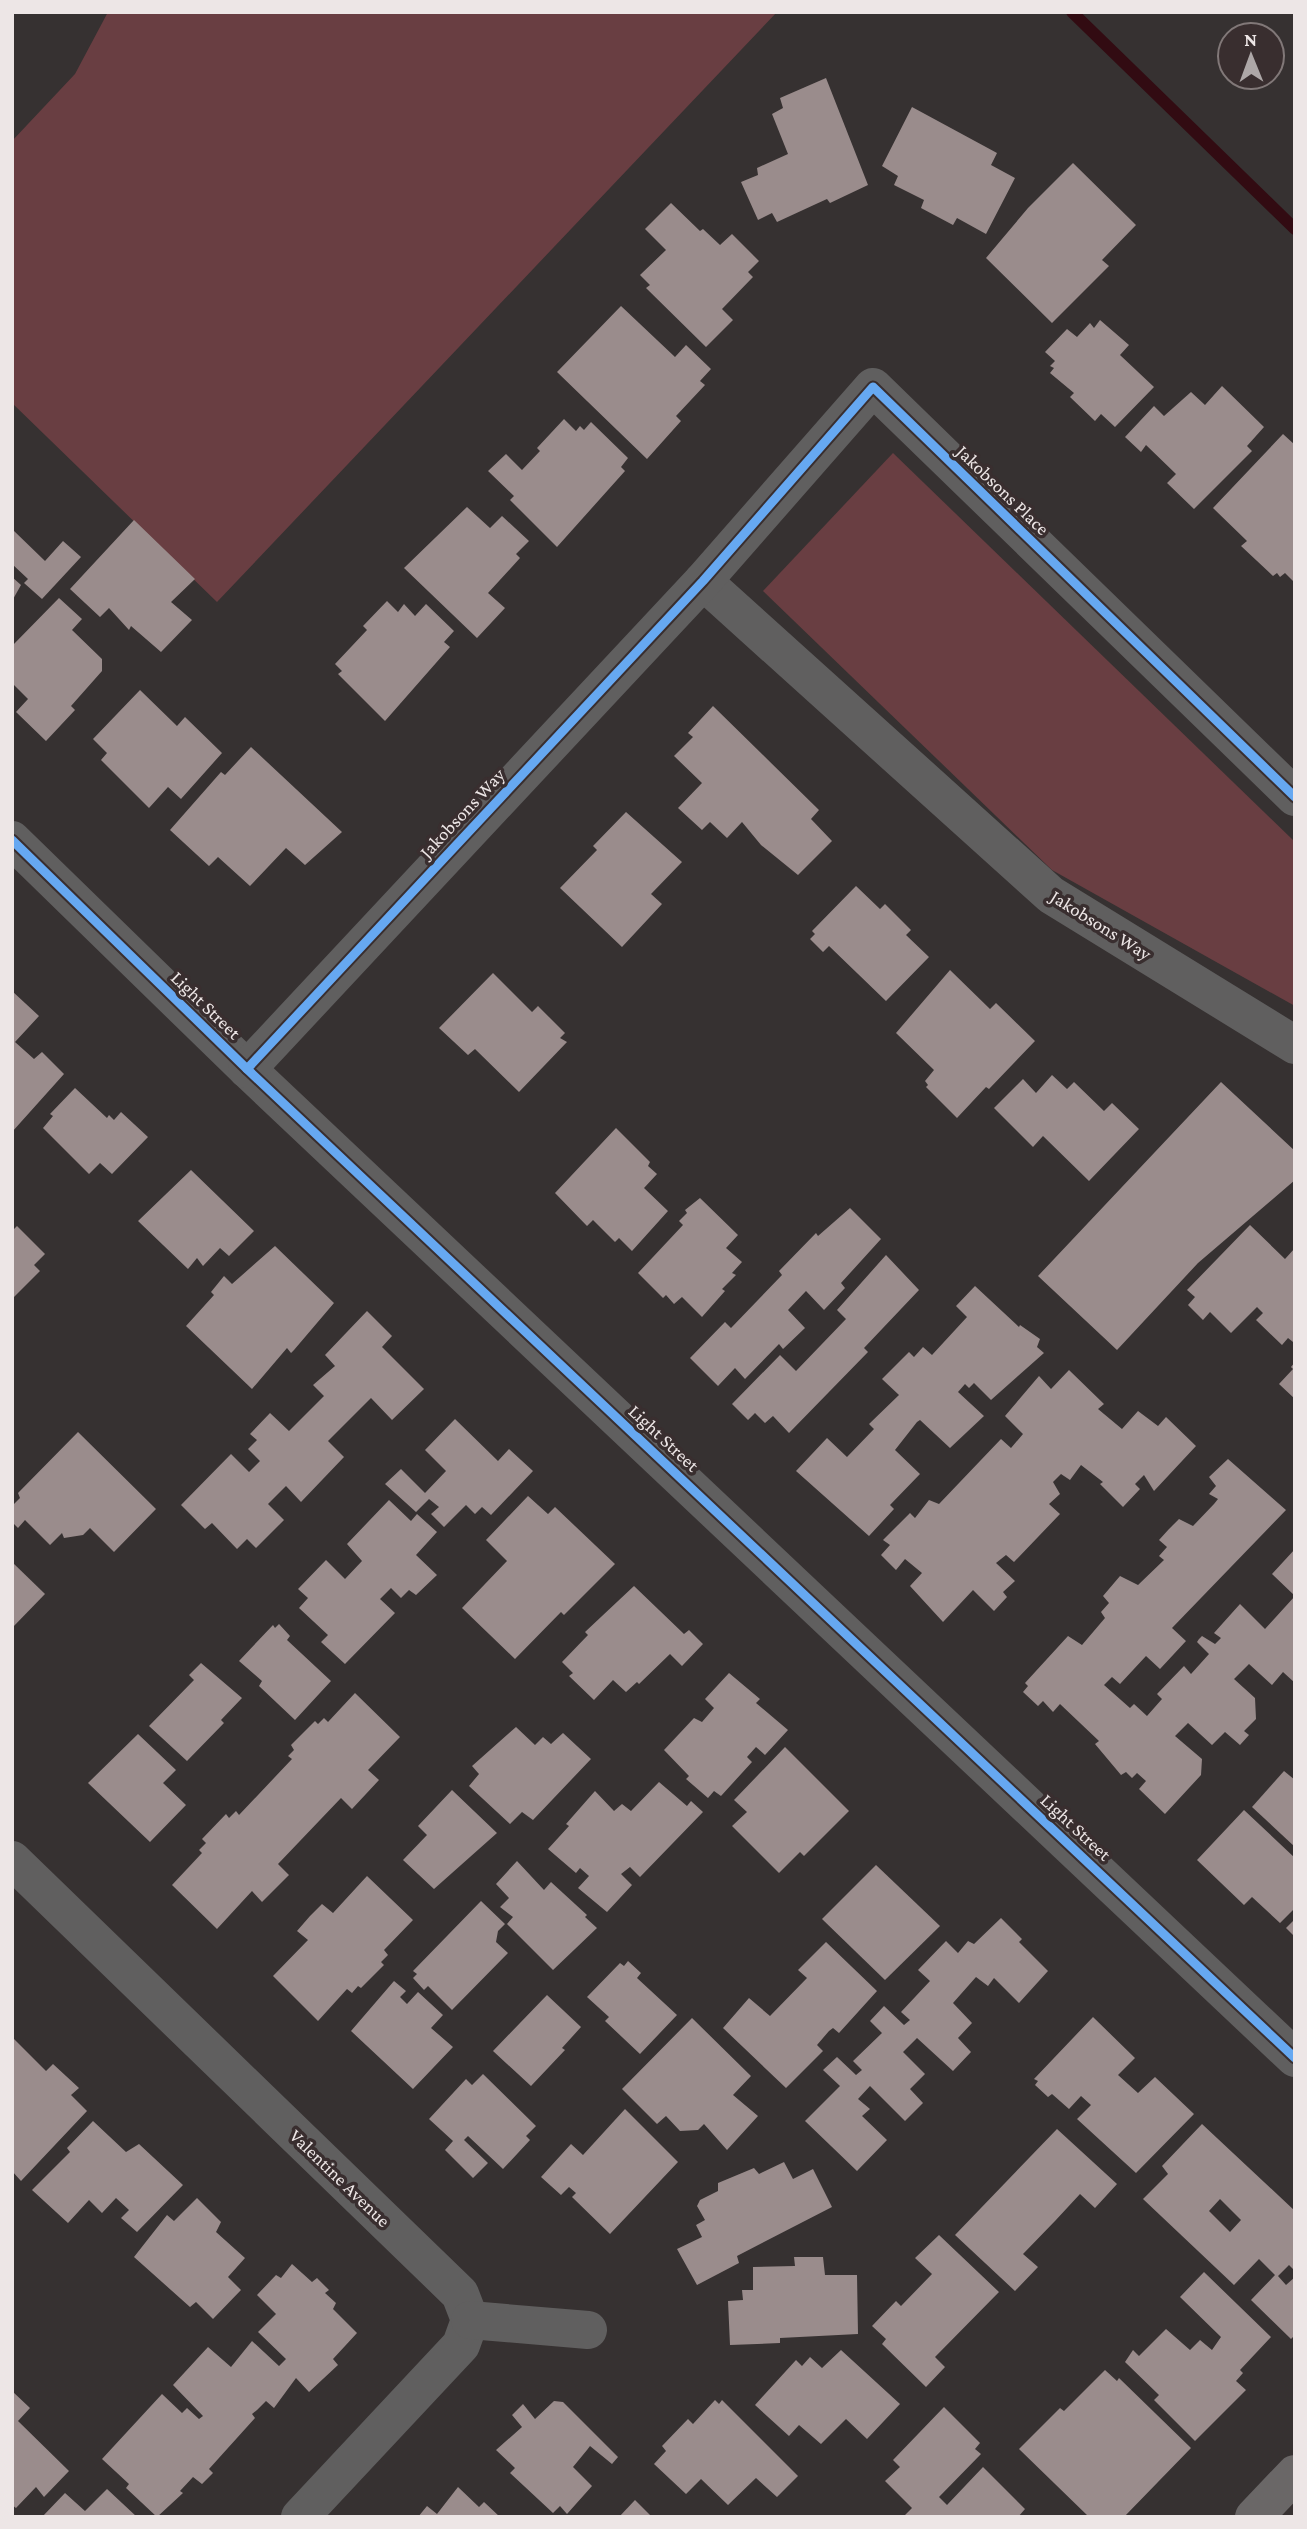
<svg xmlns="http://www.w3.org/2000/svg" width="1307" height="2529" font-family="'Crimson Pro',serif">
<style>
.green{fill:#693e42}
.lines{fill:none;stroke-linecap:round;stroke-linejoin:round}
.stream{stroke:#320b12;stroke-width:12}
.building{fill:#9a8c8c;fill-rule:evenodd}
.minor{stroke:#605f5f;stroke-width:38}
.major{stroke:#6a6767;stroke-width:38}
.cycleway-casing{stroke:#392e2f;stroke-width:13}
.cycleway{stroke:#66a8f1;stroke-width:9}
.labels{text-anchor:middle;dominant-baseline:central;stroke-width:7;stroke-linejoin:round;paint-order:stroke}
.street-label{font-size:19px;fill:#ede6e6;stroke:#392e2f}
</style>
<rect width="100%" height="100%" fill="#363131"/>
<!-- green -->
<g class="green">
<path d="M108,12H777L217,602L12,403V141L75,74Z"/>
<path d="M893,453L1295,842V1006L1052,870L763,591Z"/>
</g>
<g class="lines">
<!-- stream -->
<path class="stream" d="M1072,12L1295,229"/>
</g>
<!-- building -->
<g class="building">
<path d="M826,78L868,185L830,203L827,199L816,204L777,222L772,213L758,220L741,182L758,175L757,168L788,154L772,114L783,108L780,98Z"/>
<path d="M912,107L997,153L991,165L1015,178L986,234L957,218L953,225L921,208L924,200L894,185L898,176L882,166Z"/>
<path d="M1073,163L1136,225L1102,260L1109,266L1052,323L986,258L1028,208Z"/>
<path d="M671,203L700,231L703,229L720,245L732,234L759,261L748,272L753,277L722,309L733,320L706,347L646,288L650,285L640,275L666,250L645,229Z"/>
<path d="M621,306L675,357L686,345L711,369L700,381L705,385L676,416L681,421L647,459L557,372Z"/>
<path d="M1100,320L1129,345L1120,355L1154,387L1115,427L1101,414L1095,421L1070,397L1074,393L1050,373L1054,368L1050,366L1055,361L1045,352L1067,329L1077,337L1090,323L1094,328Z"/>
<path d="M1222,386L1264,427L1247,446L1252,451L1194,509L1167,483L1176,474L1146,445L1141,452L1125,437L1154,406L1164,416L1191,392L1205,405Z"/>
<path d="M564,419L576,431L580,426L584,430L591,422L628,458L621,467L625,471L557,547L510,500L514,496L488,471L506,454L522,470L540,451L537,448Z"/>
<path d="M1283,434L1295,445L1293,581L1285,573L1280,577L1277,573L1273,576L1241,546L1247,541L1213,508Z"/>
<path d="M467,507L490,528L502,516L529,541L516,554L520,558L488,593L505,608L477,638L404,568Z"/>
<path d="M134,520L195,579L171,602L192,620L161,652L131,626L129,630L109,608L100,617L70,589Z"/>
<path d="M12,529L45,561L63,541L81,557L42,599L24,583L28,579L12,564Z"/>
<path d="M12,577L21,585L12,601Z"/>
<path d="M59,598L82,619L72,630L102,659V671L71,706L75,710L46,741L16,712L28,699L12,683V646Z"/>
<path d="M387,601L398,612L404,604L415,616L426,604L454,631L444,642L450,647L385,721L338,674L342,671L335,664L367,630L363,626Z"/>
<path d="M140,690L177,726L185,717L222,753L181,799L168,787L149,808L101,760L107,753L93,739Z"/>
<path d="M713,706L819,810L811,819L832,841L798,875L761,845L742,822L727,838L710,822L702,830L678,808L702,783L674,756L693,737L688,733Z"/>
<path d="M251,747L342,832L305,865L286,848L250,886L218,857L209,866L170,830L221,772L225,775Z"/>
<path d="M626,812L682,862L651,894L662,904L622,947L560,888L597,850L593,846Z"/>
<path d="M856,886L880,909L885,904L911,930L906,935L929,957L886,1001L829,946L823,952L810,939L815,934L812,931Z"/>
<path d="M950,970L990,1009L996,1003L1035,1041L989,1089L986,1087L957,1118L926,1087L928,1085L925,1081L934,1070L896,1033Z"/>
<path d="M493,973L532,1012L538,1006L565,1033L560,1038L567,1042L519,1092L475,1049L468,1055L439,1028Z"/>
<path d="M12,991L39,1016L15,1042L34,1059L42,1052L64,1074L12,1132Z"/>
<path d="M1052,1075L1067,1089L1074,1082L1104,1111L1112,1103L1139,1129L1089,1181L1043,1136L1033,1147L994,1108L1023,1079L1036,1093Z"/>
<path d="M1221,1082L1295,1151V1180L1198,1263L1117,1350L1038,1276Z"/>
<path d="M75,1088L107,1118L109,1115L114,1120L121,1112L148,1137L112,1174L100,1163L89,1174L43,1128L53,1116L50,1114Z"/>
<path d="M616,1128L650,1162L648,1166L657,1174L644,1188L668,1211L632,1251L619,1238L615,1242L593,1220L587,1226L555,1193Z"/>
<path d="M191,1170L254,1231L229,1256L220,1248L203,1266L197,1258L188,1269L138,1221Z"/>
<path d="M700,1198L738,1235L726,1248L742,1262L732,1273L736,1275L722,1289L725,1291L702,1317L682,1297L674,1304L666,1295L663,1298L638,1273L683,1225L679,1221L687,1213L685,1210Z"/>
<path d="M850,1208L881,1239L841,1283L845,1288L824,1310L806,1291L788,1310L805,1328L783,1349L779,1344L745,1379L735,1368L718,1386L690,1358L725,1322L731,1328L782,1275L779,1271L816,1233L818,1236Z"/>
<path d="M1250,1225L1285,1259L1295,1248V1339L1293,1342L1288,1338L1282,1345L1256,1320L1263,1313L1257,1307L1231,1333L1210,1312L1203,1320L1188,1305L1195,1297L1187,1290Z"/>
<path d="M17,1226L45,1254L34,1265L40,1271L12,1299V1231Z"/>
<path d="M275,1246L334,1303L294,1350L291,1353L287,1348L252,1389L186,1326L214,1295L211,1292L224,1276L232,1284Z"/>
<path d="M886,1255L919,1290L864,1348L868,1352L789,1433L773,1416L765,1423L755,1413L748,1420L732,1404L780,1355L796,1371L846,1319L837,1310Z"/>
<path d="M975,1286L1019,1327L1020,1325L1040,1339L1037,1347L1044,1353L991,1400L974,1383L969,1388L965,1384L958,1392L984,1416L950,1448L920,1420L917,1422L895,1450L920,1474L890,1505L894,1509L869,1536L796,1471L827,1438L847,1457L874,1429L869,1424L899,1395L882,1379L909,1352L914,1357L923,1347L932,1355L967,1317L956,1306Z"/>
<path d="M367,1311L392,1336L382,1347L424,1389L392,1420L371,1398L328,1441L344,1457L301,1502L286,1486L268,1504L284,1520L256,1548L247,1539L237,1549L212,1523L205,1529L181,1505L231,1454L249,1472L260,1461L248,1449L257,1440L250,1434L270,1413L289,1431L324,1396L313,1385L335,1366L325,1355Z"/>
<path d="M1295,1362V1399L1279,1384L1293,1369L1291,1367Z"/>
<path d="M1069,1370L1104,1404L1098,1409L1122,1429L1138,1411L1158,1426L1166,1417L1196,1446L1154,1491L1144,1475L1135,1484L1140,1489L1123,1507L1100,1484L1103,1482L1081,1465L1070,1480L1061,1474L1053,1482L1060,1494L1049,1504L1060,1514L1014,1562L1006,1555L996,1563L1015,1581L1003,1592L1007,1597L994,1611L973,1590L943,1622L910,1586L922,1573L905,1559L896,1570L881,1555L890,1545L883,1540L910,1513L915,1518L929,1500L939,1504L1001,1439L1011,1448L1023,1434L1005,1416L1039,1376L1051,1389Z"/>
<path d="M455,1419L498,1461L509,1449L533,1471L491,1515L482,1507L475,1514L466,1505L444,1527L431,1514L439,1507L429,1499L416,1512L385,1484L401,1469L425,1493L446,1471L425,1450Z"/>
<path d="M78,1432L156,1509L114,1552L90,1528L83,1535L64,1538L62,1533L50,1545L25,1520L18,1528L12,1522V1506L20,1498L18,1493Z"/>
<path d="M1228,1459L1286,1510L1172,1628L1186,1641L1160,1669L1146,1656L1120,1684L1112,1677L1104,1685L1130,1708L1134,1704L1147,1716L1162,1699L1157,1694L1184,1666L1191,1674L1209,1654L1197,1642L1199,1639L1202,1636L1215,1644L1221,1638L1214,1633L1240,1604L1265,1629L1295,1596L1272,1574L1295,1549V1683L1283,1672L1272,1685L1249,1664L1234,1679L1255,1698L1256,1719L1244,1731L1249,1735L1240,1745L1225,1732L1212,1745L1188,1723L1175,1736L1202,1759L1201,1775L1165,1814L1139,1789L1146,1781L1137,1773L1132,1778L1126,1772L1121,1775L1095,1744L1099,1741L1060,1704L1053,1712L1043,1701L1038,1706L1023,1692L1028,1686L1025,1683L1068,1636L1082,1645L1105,1618L1101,1612L1109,1603L1103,1596L1120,1576L1138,1585L1164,1560L1159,1556L1167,1547L1159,1540L1169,1529L1179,1519L1193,1526L1214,1504L1218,1499L1209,1494L1216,1486L1209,1477Z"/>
<path d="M528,1496L548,1514L555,1507L615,1564L564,1615L561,1612L515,1659L462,1608L507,1561L486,1540Z"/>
<path d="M389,1500L411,1521L417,1514L437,1532L416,1555L437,1575L416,1595L409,1590L401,1598L391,1588L380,1599L395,1613L345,1664L321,1642L328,1635L299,1608L308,1598L298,1589L326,1560L345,1579L362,1561L347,1544Z"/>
<path d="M12,1562L45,1594L12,1628Z"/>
<path d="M634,1586L684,1634L689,1630L703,1644L682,1666L670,1654L639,1684L637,1682L626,1692L613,1680L594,1700L569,1676L573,1673L562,1662L588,1635L585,1632Z"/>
<path d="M279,1624L290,1636L287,1640L331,1681L295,1720L259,1686L262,1681L239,1661L273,1625L275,1628Z"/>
<path d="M201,1663L242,1698L221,1720L224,1723L187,1761L149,1726L194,1680L189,1675Z"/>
<path d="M729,1673L760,1699L756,1703L788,1730L765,1755L756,1747L747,1757L752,1762L721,1796L714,1791L708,1798L686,1779L689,1776L664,1750L694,1718L702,1722L714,1708L705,1699Z"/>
<path d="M355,1693L400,1737L368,1770L379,1780L352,1809L341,1798L278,1864L289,1875L262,1902L252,1891L217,1929L172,1885L202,1853L199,1850L206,1843L202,1839L226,1814L229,1818L236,1811L239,1815L292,1759L288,1756L294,1750L291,1745L315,1721L318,1724L324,1718L328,1722Z"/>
<path d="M516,1727L535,1745L543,1737L551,1744L563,1733L591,1759L533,1820L522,1812L510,1824L469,1786L479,1774L472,1766Z"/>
<path d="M138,1734L176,1770L163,1783L186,1805L150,1842L88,1783Z"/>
<path d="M785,1747L849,1811L804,1856L800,1852L779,1873L732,1826L747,1812L734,1800Z"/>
<path d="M1284,1771L1295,1780V1847L1252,1807Z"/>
<path d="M659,1782L687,1806L691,1801L703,1812L640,1877L630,1867L621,1874L632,1885L607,1912L578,1888L589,1876L580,1868L576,1873L548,1849L569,1826L566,1824L595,1791L614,1811L622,1804L631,1811Z"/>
<path d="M452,1790L497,1833L434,1889L403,1860L427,1835L418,1826Z"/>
<path d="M1244,1810L1295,1858V1908L1280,1923L1252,1897L1244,1905L1197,1860Z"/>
<path d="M517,1861L544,1890L551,1882L587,1915L585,1917L597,1928L553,1970L507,1924L513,1917L500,1907L509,1898L496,1884Z"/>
<path d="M876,1865L940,1926L885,1980L822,1919Z"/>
<path d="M367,1876L413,1920L384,1950L388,1955L381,1962L384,1965L361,1988L358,1986L352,1993L347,1989L318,2021L273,1976L308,1940L297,1931L310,1916L322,1904L333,1913Z"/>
<path d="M481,1901L505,1924L498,1931L496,1942L508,1953L452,2010L428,1986L424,1990L413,1978L417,1974L413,1971Z"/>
<path d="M1001,1918L1022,1939L1019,1942L1048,1971L1019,2003L994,1978L988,1986L976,1977L953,2003L972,2023L958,2038L971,2052L953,2071L917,2038L903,2052L925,2074L910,2089L923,2103L905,2121L870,2086L858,2099L870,2109L862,2116L887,2140L857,2171L805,2121L840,2086L823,2070L837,2057L856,2075L862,2070L853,2061L882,2033L870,2021L884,2006L904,2025L910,2020L901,2012L930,1981L918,1970L946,1941L958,1953L968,1941L974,1944Z"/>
<path d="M1295,1919V1937L1286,1928Z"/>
<path d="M826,1942L877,1991L839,2033L833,2028L829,2031L817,2045L823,2051L786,2088L723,2028L749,1998L770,2016L807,1978L798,1970Z"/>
<path d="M628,1961L641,1973L637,1978L677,2015L640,2054L605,2021L609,2017L587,1997L620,1963L624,1966Z"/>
<path d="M394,1981L406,1991L400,1997L407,2004L418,1992L443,2015L431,2028L453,2047L413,2089L351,2031Z"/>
<path d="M547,1995L581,2027L562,2048L565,2050L531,2086L493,2051Z"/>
<path d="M1093,2017L1135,2058L1118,2075L1138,2093L1155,2077L1194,2114L1136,2173L1077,2119L1091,2105L1081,2096L1069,2109L1052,2094L1048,2097L1035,2085L1038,2081L1034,2079Z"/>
<path d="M692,2018L751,2076L733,2095L758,2116L727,2150L704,2124L698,2130L680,2131L666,2116L657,2124L622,2089Z"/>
<path d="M12,2037L46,2071L53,2064L79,2088L71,2095L87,2111L21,2181L12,2171Z"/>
<path d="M483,2074L536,2126L526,2136L530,2140L503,2169L468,2136L464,2140L488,2163L473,2178L445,2150L453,2141L429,2119L466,2079L472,2085Z"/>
<path d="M625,2109L678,2162L610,2234L572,2197L576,2193L569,2187L561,2195L541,2177L571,2144L583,2155Z"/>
<path d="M93,2121L126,2152L139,2144L183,2185L137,2232L121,2218L129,2210L116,2198L102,2213L89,2200L68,2223L32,2190L70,2152L67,2148Z"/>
<path d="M1202,2124L1295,2211V2271L1289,2265L1278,2276L1286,2285L1295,2277V2335L1291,2339L1251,2300L1275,2275L1259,2259L1234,2285L1143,2199L1168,2174L1162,2166ZM1220,2199L1241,2220L1230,2232L1209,2211Z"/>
<path d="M1057,2129L1117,2184L1095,2208L1080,2194L1055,2221L1023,2254L1038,2267L1015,2291L955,2235Z"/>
<path d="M784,2162L793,2179L813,2169L832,2207L737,2256L739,2263L697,2285L677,2249L702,2237L696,2225L705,2220L697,2206L700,2200L718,2191V2183L754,2168L759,2174Z"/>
<path d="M197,2198L221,2222L216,2232L245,2258L228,2277L241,2290L213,2319L196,2302L190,2307L134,2257L167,2215L174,2221Z"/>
<path d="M939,2235L999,2292L935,2357L945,2367L926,2387L882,2344L886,2339L872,2326L896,2301L901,2306L932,2274L915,2258Z"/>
<path d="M794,2257H823L825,2275H857L858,2334L780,2338V2343L730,2345L728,2301L743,2300L742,2290H753V2267L795,2266Z"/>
<path d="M292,2264L312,2282L317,2278L329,2290L325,2293L336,2303L333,2309L357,2333L333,2359L338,2365L309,2392L296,2378L274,2408L266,2401L257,2410L252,2414L255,2418L209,2469L213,2473L202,2484L193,2477L180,2491L183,2493L157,2517L126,2488L129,2484L102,2459L162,2394L182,2413L187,2408L199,2419L203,2416L173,2385L208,2347L231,2367L252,2341L279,2366L286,2359L258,2332L276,2314L257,2295L276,2275L281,2278Z"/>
<path d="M1204,2272L1271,2337L1240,2370L1243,2373L1236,2381L1246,2390L1195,2441L1154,2400L1159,2395L1125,2362L1133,2350L1139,2356L1166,2329L1190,2350L1200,2340L1212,2350L1221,2337L1180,2297Z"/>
<path d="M841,2350L900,2404L867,2439L846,2419L821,2444L799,2425L789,2436L755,2405L796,2360L802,2366L810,2357L822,2368Z"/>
<path d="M1105,2370L1117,2381L1119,2378L1191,2448L1124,2517H1089L1019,2449L1060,2408L1064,2411Z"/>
<path d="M12,2391L30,2408L18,2421L69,2471L44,2497L36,2487L16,2508L12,2505Z"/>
<path d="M715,2400L719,2404L722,2400L798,2476L777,2497L756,2478L728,2505L701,2479L686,2494L654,2464L666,2451L662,2446L688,2419L693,2424Z"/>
<path d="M554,2401L563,2402L618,2457L612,2464L590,2446L587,2450L573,2467L592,2486L567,2514L560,2506L553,2513L510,2473L515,2468L496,2450L522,2427L512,2415L523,2404L535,2419Z"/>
<path d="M944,2407L980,2443L975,2449L981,2454L939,2497L947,2505L983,2467L1025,2509L1018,2517H903L912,2508L885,2481L900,2467L893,2460Z"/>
<path d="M458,2487L479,2507L484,2502L500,2517H418L427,2506L437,2514Z"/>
<path d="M107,2489L137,2517H42L65,2493L85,2511Z"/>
<path d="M635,2500L652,2517H619Z"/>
</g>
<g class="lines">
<!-- minor -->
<g class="minor">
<path d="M703,581L1051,895L1295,1045"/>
<path d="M12,840L247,1069L1295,2058"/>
<path d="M247,1069L703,581L873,387L1295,797"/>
<path d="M12,1860L460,2294L470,2320L461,2345L300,2517"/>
<path d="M470,2320L588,2330"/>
</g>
<!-- major -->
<path class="major" d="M1254,2517L1295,2474"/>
<defs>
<g id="cycleway">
<path d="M12,840L247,1069L1295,2058"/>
<path d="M247,1069L703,581L873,387L1295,797"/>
</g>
</defs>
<!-- cycleway casing -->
<use href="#cycleway" class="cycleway-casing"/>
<!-- cycleway -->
<use href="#cycleway" class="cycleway"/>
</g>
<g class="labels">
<!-- street labels -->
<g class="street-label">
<text transform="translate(1003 490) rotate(44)">Jakobsons Place</text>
<text transform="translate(462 813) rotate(-47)">Jakobsons Way</text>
<text transform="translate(1101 925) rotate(32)">Jakobsons Way</text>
<text transform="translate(206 1005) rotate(44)">Light Street</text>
<text transform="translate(664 1438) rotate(43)">Light Street</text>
<text transform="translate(1076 1827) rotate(43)">Light Street</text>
<text transform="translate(340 2178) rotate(44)">Valentine Avenue</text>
</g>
</g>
<!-- border -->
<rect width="1307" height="2529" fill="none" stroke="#ede6e6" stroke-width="28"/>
<!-- north arrow -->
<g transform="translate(1251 56) rotate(359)"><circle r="33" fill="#392e2f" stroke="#817878" stroke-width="2"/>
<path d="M0-5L12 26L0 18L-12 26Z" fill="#ada7a7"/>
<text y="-10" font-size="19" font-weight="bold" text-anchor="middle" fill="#ede6e6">N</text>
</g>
</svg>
